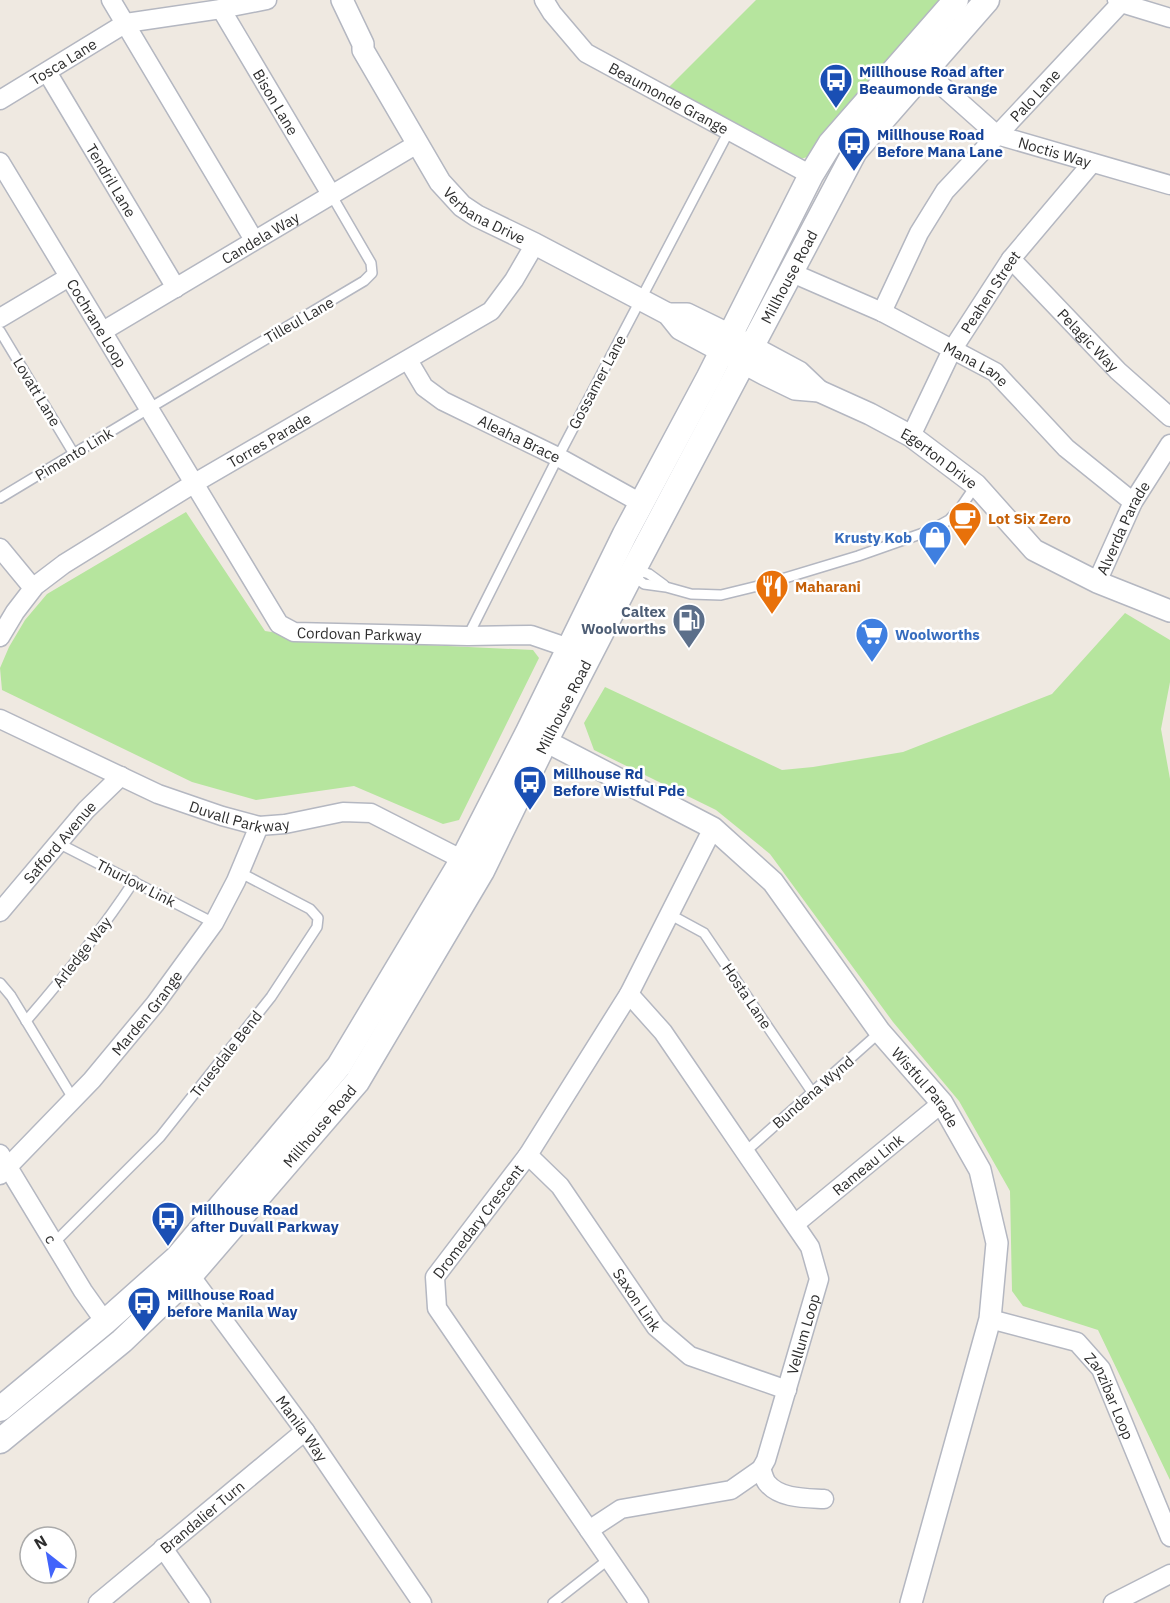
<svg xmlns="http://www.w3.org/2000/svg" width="1170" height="1603" font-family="'IBM Plex Sans',sans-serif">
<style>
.green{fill:#b6e59e}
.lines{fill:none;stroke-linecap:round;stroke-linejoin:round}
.service-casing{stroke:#b4b7c1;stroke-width:12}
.minor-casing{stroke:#b4b7c1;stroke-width:21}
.tertiary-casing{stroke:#b4b7c1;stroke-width:24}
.secondary-casing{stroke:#b4b7c1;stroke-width:27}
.service{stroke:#fff;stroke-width:9}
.minor{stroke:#fff;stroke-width:18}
.tertiary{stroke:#fff;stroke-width:21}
.secondary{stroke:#fff;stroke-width:24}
.labels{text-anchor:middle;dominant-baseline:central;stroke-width:5;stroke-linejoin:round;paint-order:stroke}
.street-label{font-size:15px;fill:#2e2e2e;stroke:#fff}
.transit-label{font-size:15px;font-weight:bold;fill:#164399;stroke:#fff;text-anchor:start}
.food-label{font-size:15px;font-weight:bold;fill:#c56008;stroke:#fff;text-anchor:start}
.shop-label{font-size:15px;font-weight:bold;fill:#366cbe;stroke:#fff;text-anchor:end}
.service-label{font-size:15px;font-weight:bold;fill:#4e5e75;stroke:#fff;text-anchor:end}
</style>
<rect width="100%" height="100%" fill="#efe9e1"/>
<!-- green -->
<g class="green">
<path d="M756,0H949L813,155L801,159L788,155L668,88Z"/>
<path d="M186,512L265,631L323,640L533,650L539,658L459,820L443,824L354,786L256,800L192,782L2,690L0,668L9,647L25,620L47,594Z"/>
<path d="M1125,613L1170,640V682L1161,729L1170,779V1480L1098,1330L1023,1306L1012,1291L1010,1191L959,1101L893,1022L770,854L716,810L594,750L584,723L605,687L782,770L813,767L903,752L1052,694Z"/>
</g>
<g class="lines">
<defs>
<g id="service">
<path d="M0,331L74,454"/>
<path d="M0,498L148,409L364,281L372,273L371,263L332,196"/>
<path d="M634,569L649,574L664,585"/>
<path d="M631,574L644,584L666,587L691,594L721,595L762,585L858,556L929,531L949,520L961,507L976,485"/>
<path d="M468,636L558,457L729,131"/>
<path d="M58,843L214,923"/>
<path d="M669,914L704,933L812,1092"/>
<path d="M0,983L11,996L74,1100"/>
<path d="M26,1021C65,976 101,931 134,881"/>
<path d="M745,1152L880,1032"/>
<path d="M54,1243L160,1137L271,997L317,927L318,918L310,909L239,872"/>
<path d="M553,1603L609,1559"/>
</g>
<g id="minor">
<path d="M111,0L254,240"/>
<path id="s1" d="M544,0L552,13L586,53L811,175"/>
<path d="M1117,0L1121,3L1170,18"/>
<path id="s2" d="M221,9L332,196"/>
<path id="s3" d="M924,70L997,135L1170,185"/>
<path id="s4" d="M47,72L176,288"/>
<path id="s5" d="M0,100L126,23L221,9L267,0"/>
<path id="s6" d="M0,162L279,624L294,632L468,636L531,635L569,648"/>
<path id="s7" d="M1011,259L1118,371L1170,417"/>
<path id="s8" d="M790,272L882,312L995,372L1066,448L1133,502"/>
<path id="s9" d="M882,312L919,233L945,191L1121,3"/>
<path d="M0,318L69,277"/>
<path id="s10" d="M103,331L417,144"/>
<path id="s11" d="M408,360L424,387L443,401L558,457L641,503"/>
<path id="s12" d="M911,436L952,350L1011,259L1092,163"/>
<path d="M0,548L33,588"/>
<path id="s13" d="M1097,582L1133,502L1170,444"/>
<path id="s14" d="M0,637L15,612L35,586L64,564L193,484L491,311L514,280L535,244"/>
<path id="s15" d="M0,719L158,794L222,816L259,826L285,824L343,812L371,813L473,865"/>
<path id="s16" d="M0,912L86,810L121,776"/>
<path id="s17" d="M0,1154L83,1291L105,1322"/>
<path id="s18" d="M528,1155L560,1186L656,1327L690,1356L787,1390"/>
<path id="s19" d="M0,1175L92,1080L155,1004L214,923L236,881L259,826"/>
<path id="s20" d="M795,1224L942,1103"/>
<path id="s21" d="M184,1267L305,1431L422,1603"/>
<path id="s22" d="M990,1319L1077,1342L1101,1369L1170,1537"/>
<path d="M761,1469C763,1473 764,1479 767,1483C780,1499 806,1498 824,1499"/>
<path id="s23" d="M589,1530L621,1509L731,1490L761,1469L766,1460L819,1279L810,1247L663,1032L629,994"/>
<path d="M163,1548L201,1603"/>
<path id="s24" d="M98,1603L305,1431"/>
<path id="s25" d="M639,1603L437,1308L435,1277L528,1155L629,994L713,828"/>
<path d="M1113,1603L1170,1574"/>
</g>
<g id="tertiary">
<path id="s26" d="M342,0L363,44V50L440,182L462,206L477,216L535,244L668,314L680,329L764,374L795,389L819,391L870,414L911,436L976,485L1034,550L1097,582L1170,611"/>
<path d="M668,314H687L730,335L799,372L819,391"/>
<path id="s27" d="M530,733L713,828L773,882L880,1032L942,1103L980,1170L997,1243L990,1319L911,1603"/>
</g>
<g id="secondary">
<path d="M0,1409L105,1322L177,1258L339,1066L463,859L528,732L625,534L709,377L811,175L830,144L956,0"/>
<path id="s28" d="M0,1441L122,1341L190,1276L357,1082L482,871L546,740L634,569L855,151L987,0"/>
</g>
</defs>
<!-- service casing -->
<use href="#service" class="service-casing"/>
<!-- minor casing -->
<use href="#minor" class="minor-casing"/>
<!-- tertiary casing -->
<use href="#tertiary" class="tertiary-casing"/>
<!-- secondary casing -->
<use href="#secondary" class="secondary-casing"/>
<!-- service -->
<use href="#service" class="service"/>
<!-- minor -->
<use href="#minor" class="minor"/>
<!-- tertiary -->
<use href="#tertiary" class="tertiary"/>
<!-- secondary -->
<use href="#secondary" class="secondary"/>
</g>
<!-- icons -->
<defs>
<symbol id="bus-pin" viewBox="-11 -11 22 30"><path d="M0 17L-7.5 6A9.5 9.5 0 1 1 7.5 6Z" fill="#1a4fb4" stroke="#fff"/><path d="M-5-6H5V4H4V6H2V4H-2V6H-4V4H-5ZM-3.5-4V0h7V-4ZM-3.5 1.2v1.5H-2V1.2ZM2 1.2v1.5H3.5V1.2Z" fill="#fff"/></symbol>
<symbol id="cafe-pin" viewBox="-11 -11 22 30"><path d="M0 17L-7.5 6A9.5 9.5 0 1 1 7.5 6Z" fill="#e8710a" stroke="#fff"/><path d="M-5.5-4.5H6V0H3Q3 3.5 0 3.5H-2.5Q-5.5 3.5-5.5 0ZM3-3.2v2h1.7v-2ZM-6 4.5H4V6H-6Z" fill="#fff"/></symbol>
<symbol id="shop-pin" viewBox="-11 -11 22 30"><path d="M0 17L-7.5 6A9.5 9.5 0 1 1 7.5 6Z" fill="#3f7fe0" stroke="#fff"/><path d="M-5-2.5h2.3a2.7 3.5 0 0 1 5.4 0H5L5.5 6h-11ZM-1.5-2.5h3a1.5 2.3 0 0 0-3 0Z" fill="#fff"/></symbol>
<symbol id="restaurant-pin" viewBox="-11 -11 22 30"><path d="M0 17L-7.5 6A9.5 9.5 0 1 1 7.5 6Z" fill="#e8710a" stroke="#fff"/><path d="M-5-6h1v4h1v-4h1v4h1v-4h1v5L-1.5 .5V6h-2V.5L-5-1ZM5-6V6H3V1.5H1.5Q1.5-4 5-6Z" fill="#fff"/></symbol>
<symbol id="fuel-pin" viewBox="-11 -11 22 30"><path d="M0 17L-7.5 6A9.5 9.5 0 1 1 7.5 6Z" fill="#5c6f8a" stroke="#fff"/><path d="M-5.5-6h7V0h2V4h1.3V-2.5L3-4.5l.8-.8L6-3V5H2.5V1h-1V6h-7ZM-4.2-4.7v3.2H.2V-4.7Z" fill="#fff"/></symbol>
<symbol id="supermarket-pin" viewBox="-11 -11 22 30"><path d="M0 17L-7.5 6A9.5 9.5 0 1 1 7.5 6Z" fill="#3f7fe0" stroke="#fff"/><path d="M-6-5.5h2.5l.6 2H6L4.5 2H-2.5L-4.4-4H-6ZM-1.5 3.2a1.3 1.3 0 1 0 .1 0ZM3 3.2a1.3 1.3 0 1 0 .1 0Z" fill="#fff"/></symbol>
</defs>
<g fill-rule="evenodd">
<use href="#bus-pin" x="817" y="61" width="38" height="52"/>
<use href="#bus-pin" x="835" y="124" width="38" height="52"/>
<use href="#cafe-pin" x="946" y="499" width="38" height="52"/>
<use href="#shop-pin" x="916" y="518" width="38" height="52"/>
<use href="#restaurant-pin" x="753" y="567" width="38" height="52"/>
<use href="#fuel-pin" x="670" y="601" width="38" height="52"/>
<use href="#supermarket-pin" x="853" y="615" width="38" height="52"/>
<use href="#bus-pin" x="511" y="763" width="38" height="52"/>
<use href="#bus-pin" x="149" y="1199" width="38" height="52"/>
<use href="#bus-pin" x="125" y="1284" width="38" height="52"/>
</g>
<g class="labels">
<!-- street labels -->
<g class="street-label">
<text stroke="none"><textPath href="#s5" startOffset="74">Tosca Lane</textPath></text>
<text stroke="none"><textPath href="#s9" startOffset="268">Palo Lane</textPath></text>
<text stroke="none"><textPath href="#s1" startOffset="162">Beaumonde Grange</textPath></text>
<text stroke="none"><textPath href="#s2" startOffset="108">Bison Lane</textPath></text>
<text stroke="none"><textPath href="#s3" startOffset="158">Noctis Way</textPath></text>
<text stroke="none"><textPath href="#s4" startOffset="126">Tendril Lane</textPath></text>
<text stroke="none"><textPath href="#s26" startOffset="264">Verbana Drive</textPath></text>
<text stroke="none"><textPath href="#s10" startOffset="183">Candela Way</textPath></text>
<text stroke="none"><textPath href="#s28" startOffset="1422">Millhouse Road</textPath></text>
<text stroke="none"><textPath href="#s12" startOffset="165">Peahen Street</textPath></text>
<text transform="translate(299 320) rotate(-30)">Tilleul Lane</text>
<text stroke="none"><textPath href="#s6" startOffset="188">Cochrane Loop</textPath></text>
<text stroke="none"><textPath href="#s7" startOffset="112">Pelagic Way</textPath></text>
<text stroke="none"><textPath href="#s8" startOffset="208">Mana Lane</textPath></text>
<text transform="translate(597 382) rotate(-62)">Gossamer Lane</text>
<text transform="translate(37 392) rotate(59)">Lovatt Lane</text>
<text stroke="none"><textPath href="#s11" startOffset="140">Aleaha Brace</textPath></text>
<text stroke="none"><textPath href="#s14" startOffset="338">Torres Parade</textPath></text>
<text transform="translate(74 454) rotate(-31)">Pimento Link</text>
<text stroke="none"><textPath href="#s26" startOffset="784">Egerton Drive</textPath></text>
<text stroke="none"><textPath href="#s13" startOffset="60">Alverda Parade</textPath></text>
<text stroke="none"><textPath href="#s6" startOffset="622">Cordovan Parkway</textPath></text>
<text stroke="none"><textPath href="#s28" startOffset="936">Millhouse Road</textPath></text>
<text stroke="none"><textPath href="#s15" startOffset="260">Duvall Parkway</textPath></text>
<text stroke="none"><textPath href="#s16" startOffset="92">Safford Avenue</textPath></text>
<text transform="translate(136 883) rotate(27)">Thurlow Link</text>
<text transform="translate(82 952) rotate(-52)">Arledge Way</text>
<text transform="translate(747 996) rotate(56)">Hosta Lane</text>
<text stroke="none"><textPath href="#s19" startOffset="219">Marden Grange</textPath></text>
<text transform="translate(226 1054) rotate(-52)">Truesdale Bend</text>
<text stroke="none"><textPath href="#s27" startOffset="543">Wistful Parade</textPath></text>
<text transform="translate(813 1092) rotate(-41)">Bundena Wynd</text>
<text stroke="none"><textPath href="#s28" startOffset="450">Millhouse Road</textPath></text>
<text stroke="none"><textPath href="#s20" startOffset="94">Rameau Link</textPath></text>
<text stroke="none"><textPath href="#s25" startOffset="459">Dromedary Crescent</textPath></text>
<text stroke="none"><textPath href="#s17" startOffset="99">c</textPath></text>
<text stroke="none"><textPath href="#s18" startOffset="182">Saxon Link</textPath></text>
<text stroke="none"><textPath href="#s23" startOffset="328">Vellum Loop</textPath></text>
<text stroke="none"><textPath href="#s22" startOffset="154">Zanzibar Loop</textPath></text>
<text stroke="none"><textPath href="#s21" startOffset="200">Manila Way</textPath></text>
<text stroke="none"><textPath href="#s24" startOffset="135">Brandalier Turn</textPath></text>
</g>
<!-- transit labels -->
<g class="transit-label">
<text x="859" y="71">Millhouse Road after<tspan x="859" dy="17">Beaumonde Grange</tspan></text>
<text x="877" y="134">Millhouse Road<tspan x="877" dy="17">Before Mana Lane</tspan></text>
<text x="553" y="773">Millhouse Rd<tspan x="553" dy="17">Before Wistful Pde</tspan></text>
<text x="191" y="1209">Millhouse Road<tspan x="191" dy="17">after Duvall Parkway</tspan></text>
<text x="167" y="1294">Millhouse Road<tspan x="167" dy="17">before Manila Way</tspan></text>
</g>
<!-- food labels -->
<g class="food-label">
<text x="988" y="518">Lot Six Zero</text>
<text x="795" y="586">Maharani</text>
</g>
<!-- shop labels -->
<g class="shop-label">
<text x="912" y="537">Krusty Kob</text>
<text x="895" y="634" text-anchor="start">Woolworths</text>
</g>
<!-- service labels -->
<g class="service-label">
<text x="666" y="611">Caltex<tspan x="666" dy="17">Woolworths</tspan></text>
</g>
</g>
<!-- north arrow -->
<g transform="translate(48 1555) rotate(329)"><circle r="28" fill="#ffffff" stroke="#ababab" stroke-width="1.5"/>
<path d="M0-4.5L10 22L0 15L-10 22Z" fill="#4264fb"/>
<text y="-9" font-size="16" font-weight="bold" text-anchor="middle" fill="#2e2e2e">N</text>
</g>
</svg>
